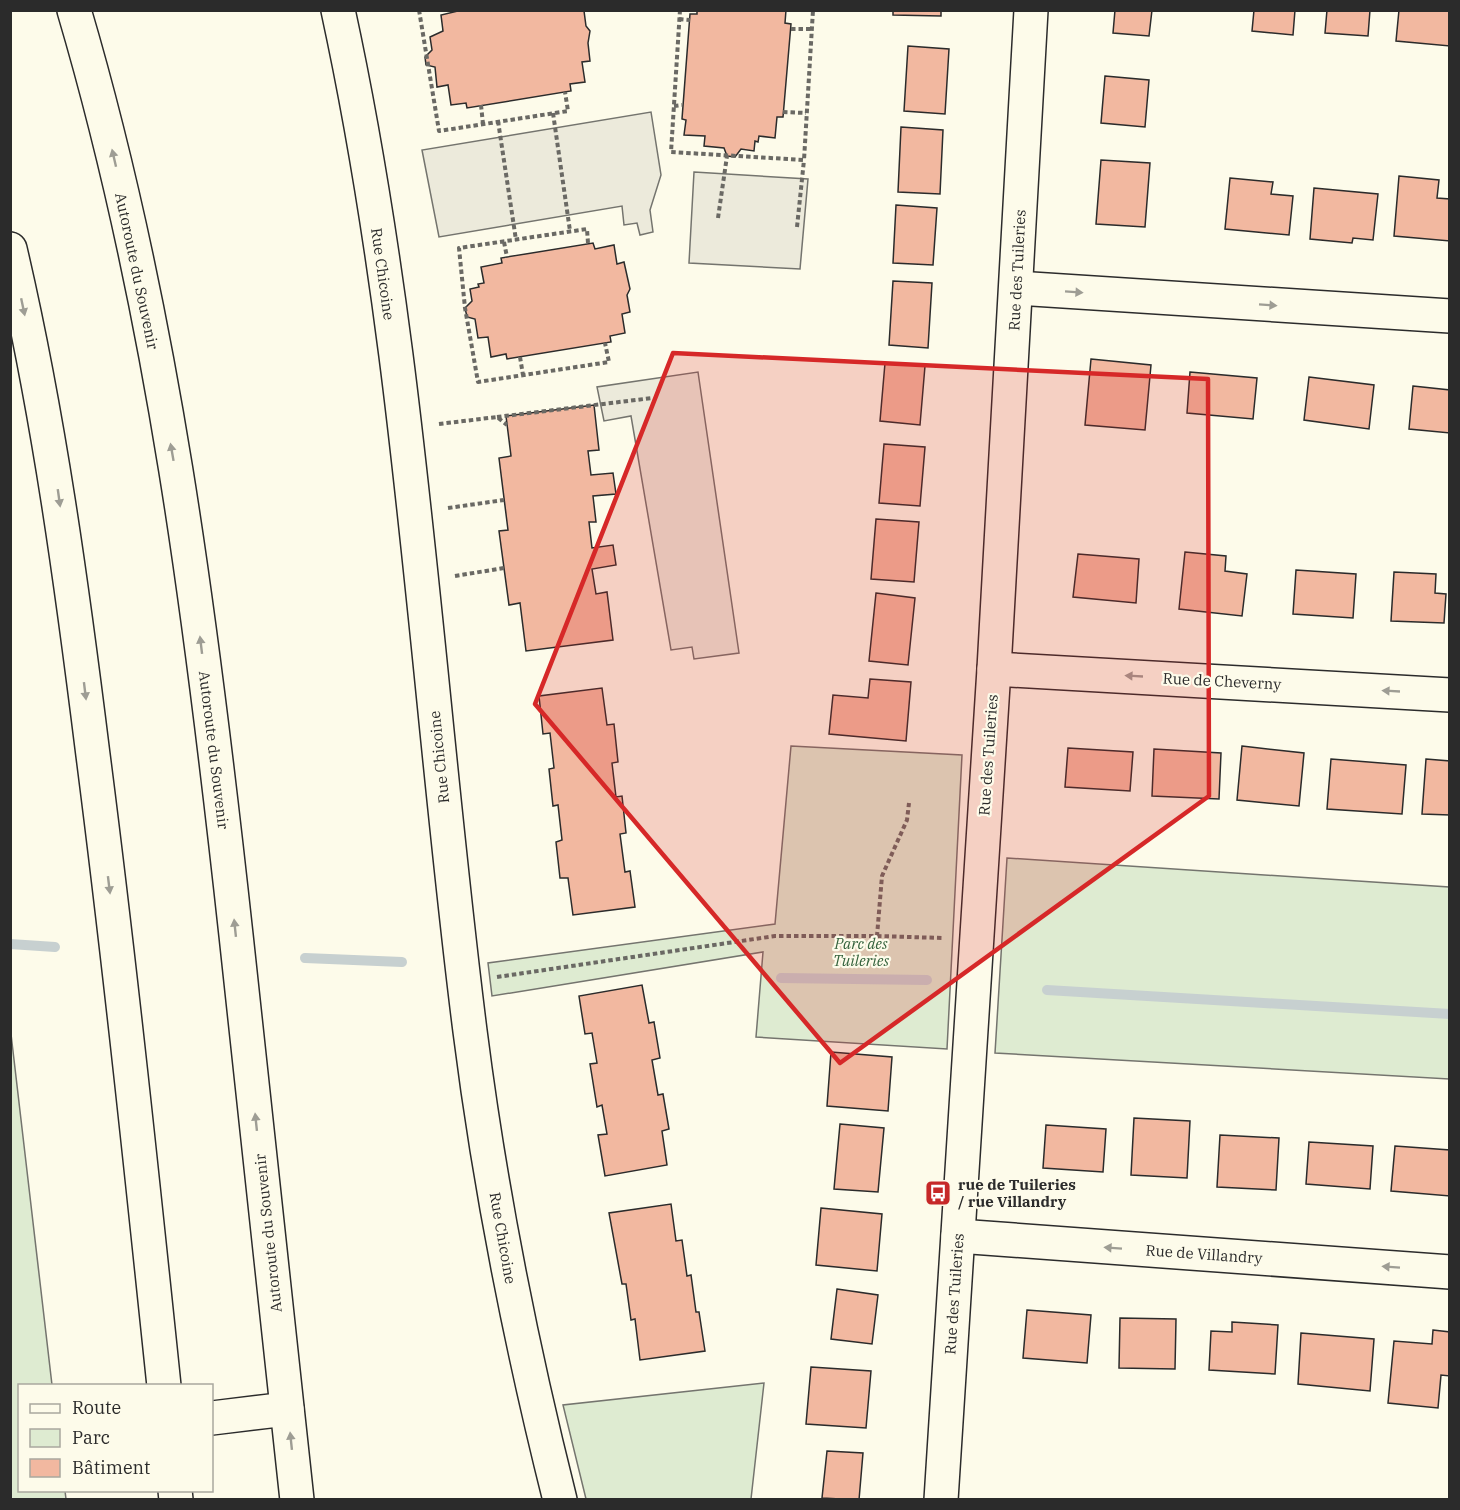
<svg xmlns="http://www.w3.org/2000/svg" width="1460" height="1510" font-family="'IBM Plex Serif',serif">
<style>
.green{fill:#deebd1;stroke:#74746e;stroke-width:1.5}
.parking{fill:#eceadb;stroke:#74746e;stroke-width:1.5}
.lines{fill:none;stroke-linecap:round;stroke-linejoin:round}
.stream{stroke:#c7d0d0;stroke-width:10}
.building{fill:#f2b8a0;stroke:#2b2b2b;stroke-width:1.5}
.minor-casing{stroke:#2b2b2b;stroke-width:36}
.highway-casing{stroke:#2b2b2b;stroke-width:36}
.path{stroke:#6a6964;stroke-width:4;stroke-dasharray:4.5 3;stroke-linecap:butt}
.minor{stroke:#fdfbea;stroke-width:33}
.highway{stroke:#fdfbea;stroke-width:33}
.oneway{fill:#9e9d94}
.marked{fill:#d62828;fill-opacity:0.2;stroke:#d62828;stroke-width:4.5;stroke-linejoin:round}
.labels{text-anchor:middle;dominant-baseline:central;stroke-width:4.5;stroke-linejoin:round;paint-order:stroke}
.street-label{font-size:15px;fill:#2b2b2b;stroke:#fdfbea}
.park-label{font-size:15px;font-style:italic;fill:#34623c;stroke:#fdfbea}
.poi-label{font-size:15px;font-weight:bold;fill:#2b2b2b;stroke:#fdfbea;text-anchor:start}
</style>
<rect width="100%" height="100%" fill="#fdfbea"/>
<!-- green -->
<g class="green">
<path d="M791,746L962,755L947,1049L756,1037L763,952L492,996L488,963L775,924Z"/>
<path d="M1007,858L1449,887V1079L995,1053Z"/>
<path d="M11,1034L52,1385L20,1386V1490L65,1491L66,1499H11Z"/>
<path d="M764,1383L751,1499H586L563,1405Z"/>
</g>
<!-- parking -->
<g class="parking">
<path d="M651,112L661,175L650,210L653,232L640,235L637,223L624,225L622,206L439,237L422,150Z"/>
<path d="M694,172L808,179L800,269L689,263Z"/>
<path d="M698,372L739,653L694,659L692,647L671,650L631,416L604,421L597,387Z"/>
</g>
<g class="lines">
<!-- stream -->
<g class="stream">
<path d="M10,944L55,947"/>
<path d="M305,958L402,962"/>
<path d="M781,978L927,980"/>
<path d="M1047,990L1450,1014"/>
</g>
</g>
<!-- building -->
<g class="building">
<path d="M577,10L584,11L586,26L590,31L588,43L590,61L582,62L585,82L570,84L571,91L467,108L466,103L451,105L448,85L437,87L435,67L426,65L425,57L432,50L430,37L443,31L441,15L462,10Z"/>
<path d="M697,10H786L785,23L791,24L783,117H777L775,138L759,136L758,142L755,141L754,151L741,149L735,157L727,156L724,148L704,146L705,136L684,135L686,120L682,119L690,14H697Z"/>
<path d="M893,10H941V16L893,15Z"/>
<path d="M1115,10H1152L1149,36L1113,33Z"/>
<path d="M1254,10H1295L1293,35L1252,31Z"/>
<path d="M1327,10H1370L1368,36L1325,33Z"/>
<path d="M1399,10H1450V46L1396,41Z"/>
<path d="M908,46L949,49L945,114L904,111Z"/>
<path d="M1105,76L1149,80L1145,127L1101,123Z"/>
<path d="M901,127L943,130L940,194L898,192Z"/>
<path d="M1101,160L1150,163L1145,227L1096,224Z"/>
<path d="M1399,176L1439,180L1437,198L1450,199V241L1394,236Z"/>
<path d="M1230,178L1273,182L1271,194L1293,196L1289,235L1225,229Z"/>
<path d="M1314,188L1378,194L1373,240L1353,238L1352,243L1310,239Z"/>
<path d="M896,205L937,208L933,265L893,263Z"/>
<path d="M593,243L595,249L614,245L617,264L624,262L630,289L627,295L630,312L622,314L625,333L610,336L611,342L507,359L506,354L491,357L488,337L478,338L475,319L467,317L465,308L472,301L470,289L479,287L478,284L484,283L481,267L502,263L501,258Z"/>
<path d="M893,281L932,283L928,348L889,345Z"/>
<path d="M1091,359L1151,365L1145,430L1085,425Z"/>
<path d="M885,363L925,366L920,425L880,421Z"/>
<path d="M1190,372L1257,378L1253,419L1187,413Z"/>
<path d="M1309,377L1374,385L1369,429L1304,420Z"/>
<path d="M1413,386L1450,390V433L1409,429Z"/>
<path d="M594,405L599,450L588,451L591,475L613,473L616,494L593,496L596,522H589L592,548L613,545L616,565L592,569L596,594L607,592L613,640L526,651L520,603L509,605L499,531L508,530L499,458L511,456L506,416Z"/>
<path d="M884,444L925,447L920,506L879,503Z"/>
<path d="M876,519L919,522L914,582L871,579Z"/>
<path d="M1185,552L1226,556L1225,571L1247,574L1242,616L1179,609Z"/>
<path d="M1078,554L1139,559L1136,603L1073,597Z"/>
<path d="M1296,570L1356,574L1353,618L1293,614Z"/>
<path d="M1394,572L1436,574L1435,593L1446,594L1444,623L1391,621Z"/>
<path d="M876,593L915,598L908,665L869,661Z"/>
<path d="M870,679L911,682L906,741L829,734L833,695L868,698Z"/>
<path d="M602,688L607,725L614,724L618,762L612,763L616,797L622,796L626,833L620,834L625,872L630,871L635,907L573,915L568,878H560L556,842L562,840L558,805L553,806L549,769L554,768L550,733L543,734L539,696Z"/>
<path d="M1242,746L1304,753L1299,806L1237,800Z"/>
<path d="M1068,748L1133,752L1130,791L1065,787Z"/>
<path d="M1154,749L1221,753L1219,799L1152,796Z"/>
<path d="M1331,759L1406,765L1402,814L1327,809Z"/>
<path d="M1426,759L1450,761V815L1422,814Z"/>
<path d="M642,985L649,1023L654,1022L660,1058L652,1060L658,1095L663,1094L669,1129L662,1131L667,1165L605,1176L598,1135L607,1134L602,1105L597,1107L590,1064L597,1063L592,1033L585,1034L579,996Z"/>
<path d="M831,1052L892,1057L888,1111L827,1106Z"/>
<path d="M1134,1118L1190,1121L1187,1178L1131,1175Z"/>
<path d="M840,1124L884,1128L878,1192L834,1189Z"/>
<path d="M1046,1125L1106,1129L1103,1172L1043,1168Z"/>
<path d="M1220,1135L1279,1138L1276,1190L1217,1187Z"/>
<path d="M1309,1142L1373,1146L1370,1189L1306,1184Z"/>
<path d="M1395,1146L1450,1150V1196L1391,1191Z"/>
<path d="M671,1204L676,1241L682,1240L687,1276L691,1275L696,1312H699L705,1351L640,1360L635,1319L631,1320L626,1284H622L609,1213Z"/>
<path d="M821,1208L882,1214L877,1271L816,1265Z"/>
<path d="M837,1289L878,1295L872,1344L831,1339Z"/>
<path d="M1027,1310L1091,1315L1087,1363L1023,1358Z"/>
<path d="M1120,1318L1176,1319L1175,1369L1119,1368Z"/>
<path d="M1232,1322L1278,1325L1275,1374L1209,1370L1211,1331L1232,1332Z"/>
<path d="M1433,1330L1450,1332V1376L1441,1375L1438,1408L1388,1403L1394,1341L1432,1344Z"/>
<path d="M1301,1333L1374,1339L1370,1391L1298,1384Z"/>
<path d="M811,1367L871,1371L866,1428L806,1424Z"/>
<path d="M827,1451L863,1453L859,1500L822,1498Z"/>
</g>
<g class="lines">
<defs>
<g id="minor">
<path d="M338,10C411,346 427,692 470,1031C490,1189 521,1345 560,1500"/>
<path d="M1016,288L1450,316"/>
<path d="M994,669L1450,695"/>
<path d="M958,1236L1450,1272"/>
<path d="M212,1418L287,1409"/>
<path d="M941,1500L994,669L1031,10"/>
</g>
<g id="highway">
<path d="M74,10C163,311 202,624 236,935C256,1123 277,1311 297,1500"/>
<path d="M10,249C49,416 72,586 93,755C120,965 142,1175 164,1386"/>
<path d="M175,1490L176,1500"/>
</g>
</defs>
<!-- minor casing -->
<use href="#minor" class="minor-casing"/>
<!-- highway casing -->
<use href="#highway" class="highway-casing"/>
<!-- path -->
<g class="path">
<path d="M419,10L439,131L568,111L565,92"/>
<path d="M680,10L671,152L804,160L813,10"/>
<path d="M679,19L690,20"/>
<path d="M791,29H812"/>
<path d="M481,105L483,124"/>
<path d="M674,106L682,105"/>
<path d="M783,112L806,113"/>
<path d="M553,113L570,231"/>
<path d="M498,121L516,240"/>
<path d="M718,218L727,156"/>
<path d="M797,227L804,160"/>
<path d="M504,242L507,257"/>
<path d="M588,243L587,229L459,248L465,308L478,382L609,362L605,343"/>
<path d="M520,357L523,375"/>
<path d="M497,417L652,398"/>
<path d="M439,424L497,417L507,425"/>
<path d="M448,508L504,500"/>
<path d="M455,576L504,568"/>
<path d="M877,936L942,938"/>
<path d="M497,977L775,936H877L882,876L907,820L909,803"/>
</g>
<!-- minor -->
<use href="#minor" class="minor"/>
<!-- highway -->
<use href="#highway" class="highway"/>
</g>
<!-- one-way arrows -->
<defs><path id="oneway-solid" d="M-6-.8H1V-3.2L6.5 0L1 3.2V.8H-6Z" transform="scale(1.5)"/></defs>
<g class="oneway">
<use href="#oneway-solid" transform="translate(114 158) rotate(-103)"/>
<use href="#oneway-solid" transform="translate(1074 292) rotate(4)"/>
<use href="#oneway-solid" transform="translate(1268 305) rotate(4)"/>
<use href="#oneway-solid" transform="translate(23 307) rotate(78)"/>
<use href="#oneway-solid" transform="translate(172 452) rotate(-100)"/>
<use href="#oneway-solid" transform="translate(59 498) rotate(82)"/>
<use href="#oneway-solid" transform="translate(201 645) rotate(-97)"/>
<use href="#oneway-solid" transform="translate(1134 676) rotate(-177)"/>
<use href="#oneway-solid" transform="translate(85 691) rotate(83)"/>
<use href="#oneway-solid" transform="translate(1391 691) rotate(-177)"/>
<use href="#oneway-solid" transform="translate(109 885) rotate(83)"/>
<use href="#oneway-solid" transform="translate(235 928) rotate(-96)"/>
<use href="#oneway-solid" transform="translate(256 1122) rotate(-96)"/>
<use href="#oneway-solid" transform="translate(1113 1248) rotate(-176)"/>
<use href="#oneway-solid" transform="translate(1391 1267) rotate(-176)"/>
<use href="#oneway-solid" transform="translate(291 1441) rotate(-96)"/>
</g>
<!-- marked area -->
<path class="marked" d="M673,353L1208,379L1209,796L840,1063L535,704Z"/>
<!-- icons -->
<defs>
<symbol id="bus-square" viewBox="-11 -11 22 22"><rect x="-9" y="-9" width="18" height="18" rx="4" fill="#c62828" stroke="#fdfbea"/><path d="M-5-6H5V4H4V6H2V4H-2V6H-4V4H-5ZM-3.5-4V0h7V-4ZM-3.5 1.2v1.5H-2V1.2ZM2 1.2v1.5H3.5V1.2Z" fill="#fff"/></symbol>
</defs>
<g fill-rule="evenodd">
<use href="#bus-square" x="923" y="1178" width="30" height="30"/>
</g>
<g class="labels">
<!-- street labels -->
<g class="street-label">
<text transform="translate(1017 270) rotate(-87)">Rue des Tuileries</text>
<text transform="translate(137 271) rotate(78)">Autoroute du Souvenir</text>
<text transform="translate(383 274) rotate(82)">Rue Chicoine</text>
<text transform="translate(1222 681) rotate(3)">Rue de Cheverny</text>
<text transform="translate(214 750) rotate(83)">Autoroute du Souvenir</text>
<text transform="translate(988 755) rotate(-86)">Rue des Tuileries</text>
<text transform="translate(439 757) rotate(-96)">Rue Chicoine</text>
<text transform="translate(268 1233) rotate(-96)">Autoroute du Souvenir</text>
<text transform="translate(503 1238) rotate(80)">Rue Chicoine</text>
<text transform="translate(1204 1254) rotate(4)">Rue de Villandry</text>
<text transform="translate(954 1294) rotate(-86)">Rue des Tuileries</text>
</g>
<!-- park labels -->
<g class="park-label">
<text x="861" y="943">Parc des<tspan x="861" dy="17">Tuileries</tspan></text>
</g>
<!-- poi labels -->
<g class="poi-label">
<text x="958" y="1184">rue de Tuileries<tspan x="958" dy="17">/ rue Villandry</tspan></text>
</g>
</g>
<!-- border -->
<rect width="1460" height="1510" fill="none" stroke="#2b2b2b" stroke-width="24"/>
<!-- legend -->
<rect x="18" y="1384" width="195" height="108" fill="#fdfbea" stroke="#a9a89e" stroke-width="1.5"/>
<rect x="30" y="1404" width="30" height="9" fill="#fdfbea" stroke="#a9a89e" stroke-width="1.5"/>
<text x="72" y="1414" font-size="18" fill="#2b2b2b">Route</text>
<rect x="30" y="1429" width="30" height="18" fill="#deebd1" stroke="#a9a89e" stroke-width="1.5"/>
<text x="72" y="1444" font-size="18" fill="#2b2b2b">Parc</text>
<rect x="30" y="1459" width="30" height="18" fill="#f2b8a0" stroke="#a9a89e" stroke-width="1.5"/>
<text x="72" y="1474" font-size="18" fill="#2b2b2b">Bâtiment</text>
</svg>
